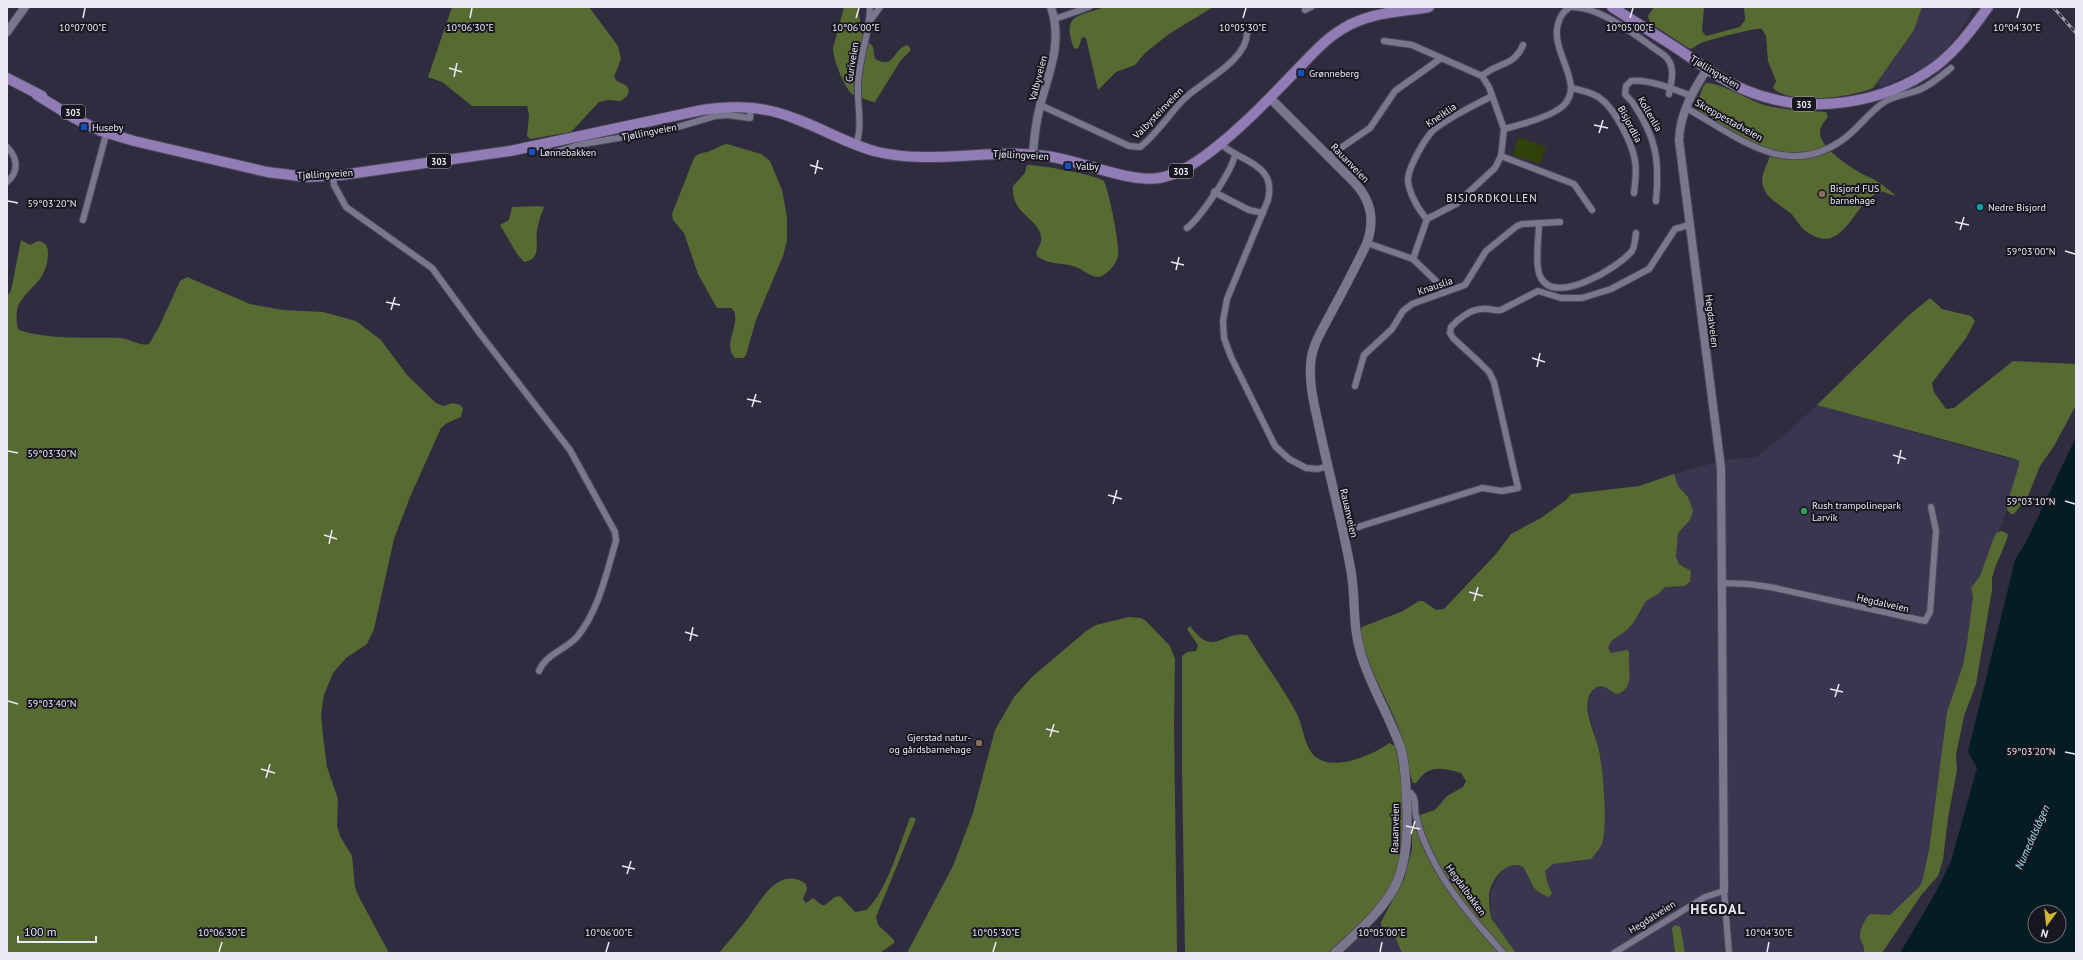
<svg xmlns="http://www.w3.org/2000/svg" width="2083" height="960" font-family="'PT Sans',sans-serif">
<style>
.built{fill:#3b364f}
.green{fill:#31410c}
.forest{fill:#576a32}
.water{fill:#031d22;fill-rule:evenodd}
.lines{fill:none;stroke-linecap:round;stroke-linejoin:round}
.minor-casing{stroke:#4a4758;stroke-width:8}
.tertiary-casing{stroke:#4a4758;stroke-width:10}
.secondary-casing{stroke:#4a4758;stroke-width:10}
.primary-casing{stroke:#4a4758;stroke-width:12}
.minor{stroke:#7a768d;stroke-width:6}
.tertiary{stroke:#7a768d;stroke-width:8}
.secondary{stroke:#7a768d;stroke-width:9}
.primary{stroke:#917cb5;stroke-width:10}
.rail-casing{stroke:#9f9dad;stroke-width:3}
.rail{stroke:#18161f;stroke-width:1.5;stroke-dasharray:4.5;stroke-linecap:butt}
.ticks{fill:none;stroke:#eae9f6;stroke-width:1.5}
.transit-dot{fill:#1a4fb4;stroke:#18161f;stroke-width:1.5}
.education-dot{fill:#8d6e63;stroke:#18161f;stroke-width:1.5}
.culture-dot{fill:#0f9aa8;stroke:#18161f;stroke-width:1.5}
.leisure-dot{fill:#2e9e5b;stroke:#18161f;stroke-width:1.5}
.labels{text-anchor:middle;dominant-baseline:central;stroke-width:4;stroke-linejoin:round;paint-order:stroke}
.shield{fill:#18161f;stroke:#abaab6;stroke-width:1}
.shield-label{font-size:9px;font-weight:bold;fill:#eae9f6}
.street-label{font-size:10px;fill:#eae9f6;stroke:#18161f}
.poi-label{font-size:10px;fill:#eae9f6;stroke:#18161f;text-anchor:start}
.neighbourhood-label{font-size:11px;letter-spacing:1px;fill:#eae9f6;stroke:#18161f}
.water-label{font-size:11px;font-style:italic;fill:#a7e8f7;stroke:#18161f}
.district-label{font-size:14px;font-weight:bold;letter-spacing:1px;fill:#eae9f6;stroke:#18161f}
.ticks-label{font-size:10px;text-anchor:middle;fill:#eae9f6;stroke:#18161f;stroke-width:4;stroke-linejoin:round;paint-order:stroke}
</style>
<rect width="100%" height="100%" fill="#302c40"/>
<!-- built -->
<g class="built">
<path d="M1922,7H1974L1966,22L1947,49L1938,58L1920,70L1882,87L1877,83L1880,77L1914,30Z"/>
<path d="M1817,405L2020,462L2002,525L1994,537L1980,576L1971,591L1973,597L1972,609L1967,643L1963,665L1947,712L1929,850L1922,882L1919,887L1890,916L1878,914L1865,946L1864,953H1685L1681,929L1672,928L1675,953H1516L1491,918V890L1504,868L1512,864L1523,867L1528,873L1530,884L1538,893L1552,892L1546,882L1545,871L1553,864L1564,862H1579L1602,767L1599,749L1590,717L1588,699L1592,692L1597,687H1604L1613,693L1630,671L1628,663L1630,655L1626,650L1611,653L1608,648L1611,641L1627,630L1634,622L1646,601L1658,594L1665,587L1685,586L1686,567L1679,564L1676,557L1678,533L1690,520L1688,497L1678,486L1674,474L1724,460L1756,457L1787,433Z"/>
<path d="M1377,925L1394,935L1402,953H1341L1366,931Z"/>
</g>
<!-- green -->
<path class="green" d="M1519,137L1546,147L1540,164L1512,155Z"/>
<!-- forest -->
<g class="forest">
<path d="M452,7H589L618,46L621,59L614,77L617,81L627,86L629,91L627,96L621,101L608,100L599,102L571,132L530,139L527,136L529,115L527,106H472L442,82L428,77Z"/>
<path d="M844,7H858L862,34L873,47L875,59C896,70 892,48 908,45L911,50L901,60L875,102C872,102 855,96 852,94C844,87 833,59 833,48Z"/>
<path d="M1104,7H1213L1169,34L1145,53L1135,65L1116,72L1098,90L1086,38L1082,37L1078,49L1074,48C1061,12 1080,17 1104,7Z"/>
<path d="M1654,7H1704L1702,31L1706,36L1740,27L1745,20L1744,7H1922L1914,30L1873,88C1852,97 1790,106 1773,88L1776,81L1768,61L1766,36L1762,29C1757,27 1709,40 1701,43C1696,45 1694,48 1690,49L1650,23L1648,16Z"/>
<path d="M1706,83C1719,82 1749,100 1764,105C1785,110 1805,111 1826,112L1828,117C1824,122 1820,126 1820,133C1820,147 1848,166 1859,172C1865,176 1872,178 1878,182C1884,185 1891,192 1895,195C1890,196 1886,191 1881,192C1854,198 1845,259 1807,232C1799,227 1796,217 1789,212C1776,202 1758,194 1763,174C1765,167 1769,161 1770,154L1699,111C1697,105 1701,87 1706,83Z"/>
<path d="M727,144L761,154L770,161L782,190L787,217V241L783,256L756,320L746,355L743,358H735C722,344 740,327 734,311L731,308H717L698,274L684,233L673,220L672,214L694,158C700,151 705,154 712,150C718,148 720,145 727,144Z"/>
<path d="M1027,165C1041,165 1093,174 1104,181C1109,192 1120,245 1118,256C1117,264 1106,276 1098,277C1090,277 1081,268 1073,266C1061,263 1049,264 1038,257L1036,253C1038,248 1042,243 1041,237C1040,219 1010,214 1013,186L1025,173Z"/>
<path d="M538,206L544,207C541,215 538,223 537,231C535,243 542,259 524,262L517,254L500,225L509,220L512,207Z"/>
<path d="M21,240L30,245L38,241C45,242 48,246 48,253C47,283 29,285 18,306C16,311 16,327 19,330C48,340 88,337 119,338C129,338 140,347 149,344L159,327L180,281L187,277L250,304L283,310L323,312L356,321L381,340L407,375L436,403L443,406L453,403L460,405L463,408L461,417L447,423L441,428L410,497L394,539L374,629L367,644L346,658L333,673L324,695L321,714L323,736L327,767L338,799L337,826L340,836L352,856L355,887L358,895L389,953H7V296L11,291Z"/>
<path d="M1930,298L1942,309L1971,316L1975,321L1966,338L1932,383L1934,392L1946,409L1954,408L2013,361L2076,364V405L2054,446L2040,466L2028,496L2014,514H2011L2007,510V504L2019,465V461L2015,459L1817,405L1908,316Z"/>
<path d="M1674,474L1678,486L1688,497L1693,511L1690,520L1678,533L1676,557L1679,564L1691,571L1690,582L1685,586L1665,587L1658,594L1646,601L1634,622L1627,630L1611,641L1608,648L1611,653L1626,650L1629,651C1630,656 1628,660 1629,664C1630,677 1631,690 1617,694C1609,692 1606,684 1597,687C1593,689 1589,694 1588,699C1585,714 1594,732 1598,746C1603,764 1608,828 1602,844C1600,849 1595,854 1591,859L1553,864L1545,871L1547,882L1552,893L1549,897C1528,889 1534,883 1523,867C1507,858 1490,880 1489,896C1489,903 1490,911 1491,918L1516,953H1402L1394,935L1381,926V922L1404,879L1412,849V830L1420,815L1435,810L1447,796L1463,787L1466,781L1461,773C1441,768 1429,764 1416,783H1413C1407,768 1406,749 1400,732C1391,707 1377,684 1368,659C1365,650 1358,636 1362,627L1403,611L1419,601H1423L1436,610L1444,609L1496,554L1511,534L1541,518L1566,500L1571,494L1639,486Z"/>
<path d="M2002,531L2008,534L2007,539L1995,568L1992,578V590L1976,684L1964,716L1956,755L1957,770L1948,818L1943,860L1938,876L1922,894L1882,953H1864C1865,946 1862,944 1860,938C1859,930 1865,919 1870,914L1890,915L1919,887L1922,882L1929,850L1947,712L1963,665L1967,643L1973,597L1971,588L1980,576L1994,537L1997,532Z"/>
<path d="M1129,617L1141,618L1146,621L1170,646L1175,659L1174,723L1177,953H907L953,866L973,813L995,730L1014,697L1033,676L1085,632L1096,625Z"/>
<path d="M1190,626C1214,659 1221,630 1247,635C1263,661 1282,686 1296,712C1303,725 1303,740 1311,752C1327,775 1372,756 1389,743L1395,746C1406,790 1412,864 1380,902C1364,921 1345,936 1328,953H1185L1182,769V656L1187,652L1196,651L1198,645L1187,629Z"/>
<path d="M912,817L916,819L876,917L878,925L894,940V943L880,953H719C728,942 738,931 747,919C761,901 778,865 806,884L807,889L803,899L806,903L813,898L822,905H825L835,897L840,896L855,912L866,910C886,894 900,843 910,818Z"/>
<path d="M1675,925L1679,926L1681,929L1685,953H1675L1672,928Z"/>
</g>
<!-- water -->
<path class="water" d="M2076,437V953H1900L1936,892L1951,861L1977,768L1968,752L2015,560L2026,542ZM2035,912H2059V936H2035Z"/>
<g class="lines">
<defs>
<g id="minor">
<path d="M1305,10L1311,7"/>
<path d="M1055,19L1089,7"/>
<path d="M870,21L880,7"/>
<path d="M1384,41L1412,45L1482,76L1489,87L1504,129L1501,156L1495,168L1456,204L1427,219L1413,259"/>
<path d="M1482,76C1497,62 1514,67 1523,45"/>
<path d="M1572,88C1582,91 1593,92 1601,99C1615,109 1633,145 1635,161C1637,172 1635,182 1634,193"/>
<path d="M1040,105L1129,146L1140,147C1157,134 1169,114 1184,99C1201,82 1247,61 1247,33"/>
<path d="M1686,108C1736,135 1784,180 1841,141C1858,130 1869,111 1886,101C1897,95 1910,94 1921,89C1932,84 1941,76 1951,68"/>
<path d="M1504,129C1520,125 1553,116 1564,105C1585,83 1550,52 1558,24C1560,16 1563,12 1570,7C1602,6 1638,38 1664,55C1676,65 1672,80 1669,94"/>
<path d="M546,144L549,154L583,144L671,129L715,116L728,115L750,118L751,107"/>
<path d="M856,144C863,127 857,104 858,86C858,59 870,34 870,7"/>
<path d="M1221,144C1240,162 1277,163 1268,200L1227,299L1223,321L1224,338L1231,357L1275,446L1289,459L1306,468L1318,469L1328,466"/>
<path d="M7,147C18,158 19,172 7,182"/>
<path d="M1329,156L1370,128L1395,91L1440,59"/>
<path d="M1501,156L1574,184L1592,210"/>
<path d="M333,176L334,185L346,207L432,268L481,335L570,450L615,532L616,541C606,574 599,610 577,637C565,650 546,654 539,671"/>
<path d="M1214,192L1249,210L1263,213"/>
<path d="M1656,201C1660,160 1656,137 1633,103C1631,100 1627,97 1625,94L1626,86L1631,81C1649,79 1674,89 1691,96"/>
<path d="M1427,219C1419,211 1409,193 1408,181C1407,169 1427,134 1436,128C1453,115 1473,106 1492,96"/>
<path d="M83,220L107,131"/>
<path d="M1539,223C1539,237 1534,267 1541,278C1556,306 1619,267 1632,251C1635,246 1635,239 1636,233"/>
<path d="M1187,228C1200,218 1233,170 1235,154"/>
<path d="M1367,243L1413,259L1436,281L1443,293"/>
<path d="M1355,386L1364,355L1392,329L1403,311L1412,304L1465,285L1486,251L1517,226L1522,224L1560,222"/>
<path d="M1342,532L1482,488L1502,491L1518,488L1494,382L1489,372L1480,363L1453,338L1450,333L1451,327C1458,319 1471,309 1482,309C1489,308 1494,311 1501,310L1538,291L1561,298H1582L1611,289L1649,269L1675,229L1689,225"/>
<path d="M1722,583L1748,584L1770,587L1925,621L1930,612L1936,531L1931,507"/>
<path d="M1406,793H1411C1417,799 1414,808 1416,816C1419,829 1425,844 1431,856C1449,893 1477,923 1503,953"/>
<path d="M1614,953L1705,897L1724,891L1729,953"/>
</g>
<g id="tertiary">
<path d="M7,32L25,7"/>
<path d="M1707,69C1693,91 1680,113 1679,140L1721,468L1724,891"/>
<path d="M1033,154C1034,138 1036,122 1040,106C1049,71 1063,43 1051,7"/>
</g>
<path id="secondary" d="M1270,98L1354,182C1371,200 1375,219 1367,243C1356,266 1344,289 1332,311C1324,327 1313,343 1311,360C1308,386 1316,411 1321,436C1331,481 1343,526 1351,571C1356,599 1352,626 1361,654C1371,687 1390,717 1401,749C1406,768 1406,788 1407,806C1409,887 1391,901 1335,953"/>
<g id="primary">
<path d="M1612,7C1635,22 1658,36 1681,51C1701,65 1722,80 1745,90C1807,116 1883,105 1936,66C1957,50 1973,28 1988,7"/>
<path d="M7,78L42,96"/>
<path d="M37,95L74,118L101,131L134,141L267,172L307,177L342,175L510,151L702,110C735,105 765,106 796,119C824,129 849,145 878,152C933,165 990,148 1046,156C1080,160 1128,183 1159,178C1177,175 1192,165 1206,155C1237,132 1264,104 1291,76C1308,59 1323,40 1344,28C1370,12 1401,12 1429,7"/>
</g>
</defs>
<!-- minor casing -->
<use href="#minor" class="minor-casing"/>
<!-- tertiary casing -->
<use href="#tertiary" class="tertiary-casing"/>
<!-- secondary casing -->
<use href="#secondary" class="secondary-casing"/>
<!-- primary casing -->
<use href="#primary" class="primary-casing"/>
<!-- minor -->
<use href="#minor" class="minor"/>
<!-- tertiary -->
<use href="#tertiary" class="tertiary"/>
<!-- secondary -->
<use href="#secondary" class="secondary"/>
<!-- primary -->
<use href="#primary" class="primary"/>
<defs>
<path id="rail" d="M2053,7L2076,33"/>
</defs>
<!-- rail casing -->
<use href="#rail" class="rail-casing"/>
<!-- rail -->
<use href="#rail" class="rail"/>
</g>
<!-- ticks -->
<path class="ticks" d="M83,18L85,8M470,18L472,8M856,18L859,8M1243,18L1246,8M1630,18L1633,8M2017,18L2020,8M449,68L462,72M454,77L457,63M1594,125L1608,128M1599,133L1603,120M810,165L823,169M815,174L818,160M8,201L18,203M1955,222L1969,225M1960,230L1964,217M2065,251L2075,254M1171,262L1184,265M1176,270L1179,257M386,302L400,305M391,310L395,297M1532,358L1545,362M1537,367L1540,353M747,399L761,402M752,407L756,394M8,451L18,453M1893,455L1906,459M1898,464L1901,450M1108,495L1122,499M2065,501L2075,504M1113,504L1117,490M324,535L337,539M329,544L332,530M1469,592L1483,596M1474,601L1478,587M685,632L698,636M690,641L693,627M1830,689L1843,692M1835,697L1839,684M8,701L18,704M1046,729L1059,732M1050,737L1054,724M2065,752L2075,754M261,769L275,773M266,778L270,764M1406,826L1420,829M1411,834L1415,821M622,866L635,869M627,874L631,861M219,952L222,942M606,952L609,942M993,952L996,942M1380,952L1382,942M1767,952L1769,942"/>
<!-- markers -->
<g class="transit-dot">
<rect x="1297" y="69" width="8" height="8" rx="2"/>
<rect x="80" y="123" width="8" height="8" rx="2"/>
<rect x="528" y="148" width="8" height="8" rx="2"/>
<rect x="1064" y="162" width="8" height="8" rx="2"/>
</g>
<g class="education-dot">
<circle cx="1822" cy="194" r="4"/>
<circle cx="979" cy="743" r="4"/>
</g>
<circle class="culture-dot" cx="1980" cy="207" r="4"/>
<circle class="leisure-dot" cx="1804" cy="511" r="4"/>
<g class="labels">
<!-- shield labels -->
<g class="shield">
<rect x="1792" y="97" width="24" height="14" rx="3"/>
<rect x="61" y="105" width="24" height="14" rx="3"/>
<rect x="427" y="154" width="24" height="14" rx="3"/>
<rect x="1169" y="164" width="24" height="14" rx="3"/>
</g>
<g class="shield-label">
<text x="1804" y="104">303</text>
<text x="73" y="112">303</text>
<text x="439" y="161">303</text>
<text x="1181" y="171">303</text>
</g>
<!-- street labels -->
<g class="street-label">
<text transform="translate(852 62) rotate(-81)">Guriveien</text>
<text transform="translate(1715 72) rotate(31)">Tjøllingveien</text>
<text transform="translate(1038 78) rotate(-75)">Valbyveien</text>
<text transform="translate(1158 113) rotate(-46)">Valbysteinveien</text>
<text transform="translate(1650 114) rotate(60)">Kollenlia</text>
<text transform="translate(1441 115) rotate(-34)">Kneiklia</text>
<text transform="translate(1729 120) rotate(29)">Skreppestadveien</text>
<text transform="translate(1630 124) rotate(62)">Bisjordlia</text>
<text transform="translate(649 132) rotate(-11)">Tjøllingveien</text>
<text transform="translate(1021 155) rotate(3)">Tjøllingveien</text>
<text transform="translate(1350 163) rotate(46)">Rauanveien</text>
<text transform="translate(325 174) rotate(-3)">Tjøllingveien</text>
<text transform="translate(1435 286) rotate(-19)">Knauslia</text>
<text transform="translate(1712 321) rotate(83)">Hegdalveien</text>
<text transform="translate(1349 513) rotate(77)">Rauanveien</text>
<text transform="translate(1883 603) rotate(13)">Hegdalveien</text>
<text transform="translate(1395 828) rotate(-89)">Rauanveien</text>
<text transform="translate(1466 890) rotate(54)">Hegdalbakken</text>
<text transform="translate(1652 917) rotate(-32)">Hegdalveien</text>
</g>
<!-- poi labels -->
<g class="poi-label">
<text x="1309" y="73">Grønneberg</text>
<text x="92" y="127">Huseby</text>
<text x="540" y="152">Lønnebakken</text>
<text x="1076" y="166">Valby</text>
<text x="1830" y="188">Bisjord FUS<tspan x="1830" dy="12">barnehage</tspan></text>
<text x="1988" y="207">Nedre Bisjord</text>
<text x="1812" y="505">Rush trampolinepark<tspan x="1812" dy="12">Larvik</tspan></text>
<text x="971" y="737" text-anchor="end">Gjerstad natur-<tspan x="971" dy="12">og gårdsbarnehage</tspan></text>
</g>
<!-- neighbourhood labels -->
<g class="neighbourhood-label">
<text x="1492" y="198">BISJORDKOLLEN</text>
</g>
<!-- water labels -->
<g class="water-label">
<text transform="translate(2032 837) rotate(-66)">Numedalslågen</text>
</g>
<!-- district labels -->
<g class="district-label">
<text x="1718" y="909">HEGDAL</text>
</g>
</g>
<g class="ticks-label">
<text x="83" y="31">10°07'00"E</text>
<text x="470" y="31">10°06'30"E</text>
<text x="856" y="31">10°06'00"E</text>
<text x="1243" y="31">10°05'30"E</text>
<text x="1630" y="31">10°05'00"E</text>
<text x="2017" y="31">10°04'30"E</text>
<text x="52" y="207">59°03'20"N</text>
<text x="2031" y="255">59°03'00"N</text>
<text x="52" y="457">59°03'30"N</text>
<text x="2031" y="505">59°03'10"N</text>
<text x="52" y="707">59°03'40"N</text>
<text x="2031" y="755">59°03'20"N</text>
<text x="222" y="936">10°06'30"E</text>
<text x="609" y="936">10°06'00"E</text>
<text x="996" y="936">10°05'30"E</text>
<text x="1382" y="936">10°05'00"E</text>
<text x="1769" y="936">10°04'30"E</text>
</g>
<!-- border -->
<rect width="2083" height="960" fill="none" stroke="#eae9f6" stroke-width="16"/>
<!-- north arrow -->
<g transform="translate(2047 924) rotate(195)"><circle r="19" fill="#18161f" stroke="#6c6a75"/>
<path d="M0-3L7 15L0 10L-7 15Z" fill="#d0b736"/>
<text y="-6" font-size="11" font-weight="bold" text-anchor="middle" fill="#eae9f6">N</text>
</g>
<!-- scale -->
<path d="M18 936v6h78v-6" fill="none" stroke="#eae9f6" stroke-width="2"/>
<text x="24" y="936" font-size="12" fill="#eae9f6" stroke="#18161f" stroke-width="3" paint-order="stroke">100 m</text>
</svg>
